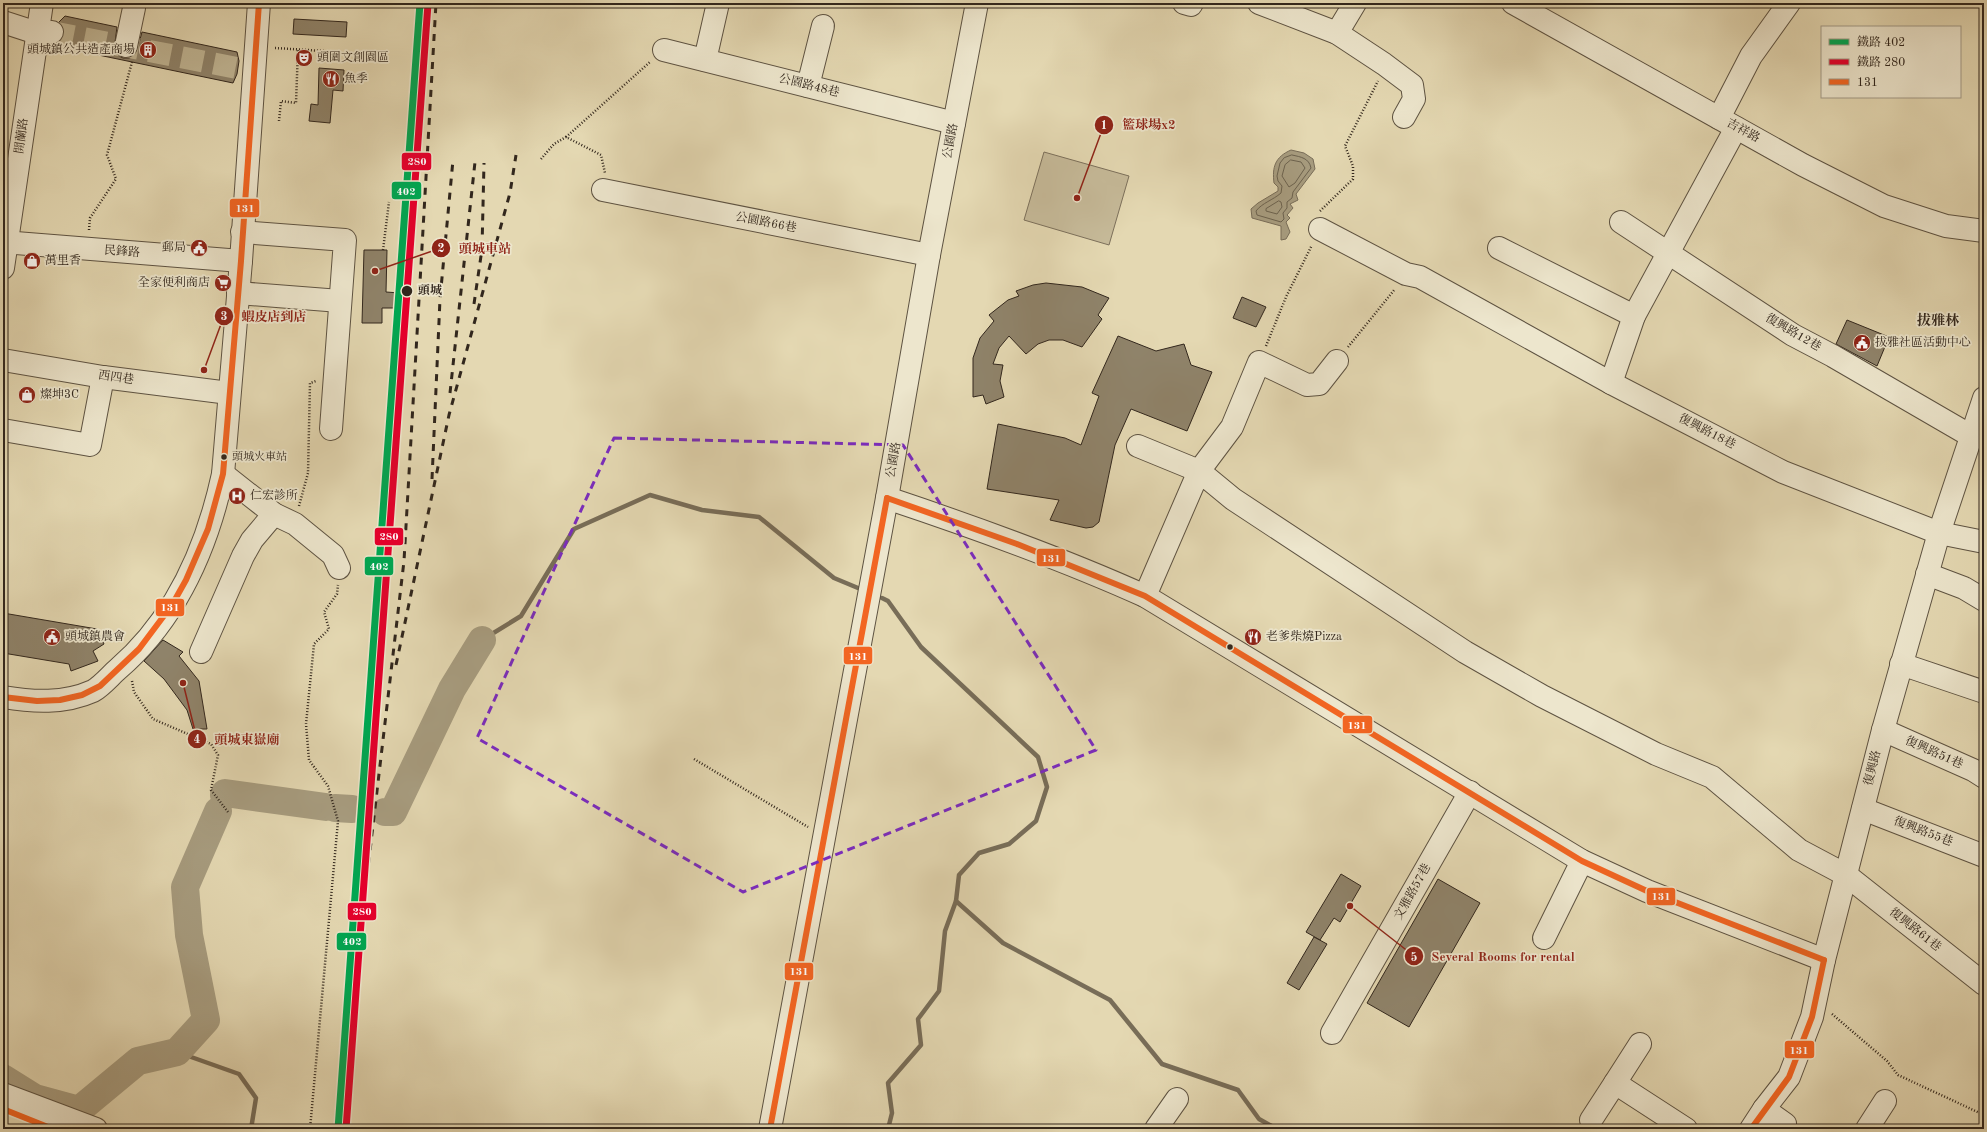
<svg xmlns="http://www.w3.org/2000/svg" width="1987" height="1132" font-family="'Old Standard TT','Noto Serif TC',serif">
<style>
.green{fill:#c6ba99;stroke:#7c705b}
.water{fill:#a79c7f;stroke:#786d58}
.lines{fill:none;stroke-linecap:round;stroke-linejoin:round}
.shore{stroke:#6c624e;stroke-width:1}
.stream{stroke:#786d58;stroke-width:4.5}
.river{stroke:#a79c7f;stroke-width:28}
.building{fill:#8f836a;stroke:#32271d}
.minor-tunnel{stroke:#c0b594;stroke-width:22;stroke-dasharray:22 11;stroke-linecap:butt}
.minor-casing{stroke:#5e5342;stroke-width:24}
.path{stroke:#32271d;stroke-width:2.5;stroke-dasharray:1 2;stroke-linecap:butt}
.minor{stroke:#ede6cd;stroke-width:22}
.rail{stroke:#32271d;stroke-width:3;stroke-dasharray:7 7;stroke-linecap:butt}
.bus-1-casing{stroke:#ede6cd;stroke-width:9}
.bus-1{stroke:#f26522;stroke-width:6}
.rail-1-casing{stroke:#ede6cd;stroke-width:10}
.rail-2-casing{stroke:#ede6cd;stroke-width:10}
.rail-1{stroke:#00a651;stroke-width:7}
.rail-2{stroke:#e4002b;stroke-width:7}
.marked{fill:none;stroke:#7b2cbf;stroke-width:3;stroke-dasharray:8 5;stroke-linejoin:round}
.stop-dot{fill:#32271d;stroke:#ede6cd;stroke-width:1.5}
.labels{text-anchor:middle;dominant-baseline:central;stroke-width:3.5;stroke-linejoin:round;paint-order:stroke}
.bus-label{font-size:11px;fill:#32271d;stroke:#ede6cd;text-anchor:start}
.poi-label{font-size:12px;fill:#32271d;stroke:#ede6cd;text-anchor:start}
.street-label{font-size:12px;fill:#32271d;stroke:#ede6cd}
.stop-label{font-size:12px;font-weight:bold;fill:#32271d;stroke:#ede6cd;text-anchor:start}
.quarter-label{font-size:14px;font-weight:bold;fill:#32271d;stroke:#ede6cd}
.leader{fill:none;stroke:#8f2418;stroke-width:1.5}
.callout-dot{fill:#8f2418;stroke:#ede6cd;stroke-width:1.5}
.mark-label{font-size:12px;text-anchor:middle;font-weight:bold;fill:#fff}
.callout-label{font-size:13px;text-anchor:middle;font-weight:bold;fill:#8f2418;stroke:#ede6cd;stroke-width:3.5;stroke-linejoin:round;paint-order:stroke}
.line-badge{stroke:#ede6cd;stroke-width:1.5}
.badge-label{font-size:11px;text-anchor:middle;font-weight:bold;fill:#fff}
</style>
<rect width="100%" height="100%" fill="#e4d8b2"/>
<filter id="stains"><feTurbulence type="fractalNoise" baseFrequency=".005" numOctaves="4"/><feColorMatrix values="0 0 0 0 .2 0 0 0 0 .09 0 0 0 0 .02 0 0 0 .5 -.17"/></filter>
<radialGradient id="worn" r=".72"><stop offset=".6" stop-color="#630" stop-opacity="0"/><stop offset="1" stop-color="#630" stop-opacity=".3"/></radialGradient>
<!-- green -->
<path class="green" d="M1044,152L1129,176L1109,245L1024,220Z"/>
<!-- water -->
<path class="water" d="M1291,150L1304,153L1313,159L1315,169L1296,194L1298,200L1290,204L1293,208L1287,215L1290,218L1286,222L1290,232L1286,239L1281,240V226L1252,218L1251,209L1258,203L1278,191V187L1274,183C1272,167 1275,157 1291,150Z"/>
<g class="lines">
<!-- shore -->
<g class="shore">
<path d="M1292,155C1301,157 1309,158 1311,168L1293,192L1292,198L1287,202V208L1283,213L1284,219L1281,222L1257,215L1256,211C1262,203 1273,200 1281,193L1282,186L1278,181L1277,176L1280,163L1284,158Z"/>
<path d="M1291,160L1301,162L1305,168L1295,183L1289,187L1282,176L1285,165Z"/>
<path d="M1279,201L1281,202L1282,207L1277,214L1266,211V209Z"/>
</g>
<!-- stream -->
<g class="stream">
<path d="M882,598L888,601L921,647L1038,757L1047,787L1036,821L1009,844L979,853L959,875L956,901L1003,943L1110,1000L1162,1064L1238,1090L1259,1119L1277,1129"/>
<path d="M482,640L521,616L574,529L650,495L702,510L759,517L834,578L858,588"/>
<path d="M177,1052L239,1074L256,1098L251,1129"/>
<path d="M888,1129L892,1113L888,1083L921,1045L918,1019L939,991L945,931L956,901"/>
</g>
<!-- river -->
<g class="river">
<path d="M224,795L225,793L326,807"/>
<path d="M335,808L352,809"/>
<path d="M385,812H393L452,689L482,640"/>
<path d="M3,1078L35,1098L79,1110L138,1061L177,1052L206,1020L189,935L185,887L218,811"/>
</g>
</g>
<!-- building -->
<g class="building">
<path d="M65,16L117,27L114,50L117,55L123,58H130L136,54L142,32L237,52L239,61L237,74L233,83L60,47L58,43L63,38L64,32L59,22Z"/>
<path d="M294,19L347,22L346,37L293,34Z"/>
<path d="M319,68L344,70L343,91L333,90L330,123L309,121L311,104L318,105Z"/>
<path d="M364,250H387L386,292L400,293V308H382V323H362Z"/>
<path d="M1046,283L1082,287L1109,298L1098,315L1102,319L1082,347L1063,340H1049L1038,344L1026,354L1009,336L999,348L993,364L1003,365L1000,381L1004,397L986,404L983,395L973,397V358L980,338L994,321L989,315L1008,300L1019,296L1016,291L1033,285Z"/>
<path d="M1242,297L1266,307L1256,327L1233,318Z"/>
<path d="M1847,320L1889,337L1877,366L1836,344Z"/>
<path d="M1118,336L1156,351L1184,344L1191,365L1212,372L1187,431L1131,409L1115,445L1099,522L1093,527L1086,528L1050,520L1059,500L987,489L998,424L1065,438L1081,445L1099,396L1092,393Z"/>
<path d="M3,613L97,629L104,644L93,651L98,661L71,671L69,664L3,653Z"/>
<path d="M163,640L183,652L179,656L199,681L207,729H193L187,710L164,679L144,661Z"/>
<path d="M1341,874L1361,886L1340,922L1334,918L1320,940L1306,932Z"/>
<path d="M1438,879L1480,903L1409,1027L1367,1003Z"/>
<path d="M1314,937L1327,944L1299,990L1287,983Z"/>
</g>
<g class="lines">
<!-- minor-tunnel -->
<path class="minor-tunnel" d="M52,32L242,69"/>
<defs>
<g id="minor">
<path d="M1184,3L1191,5L1192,3"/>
<path d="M1259,3L1337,33L1384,64L1412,85L1414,99L1404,117"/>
<path d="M1513,3L1803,165L1884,206L1946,226L1984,231"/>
<path d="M3,22L37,33L52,32"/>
<path d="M1337,33L1355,3"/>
<path d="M126,46L134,8"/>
<path d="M664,50L954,123"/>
<path d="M705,60L718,3"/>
<path d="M808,86L823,26"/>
<path d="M1719,118L1751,56L1789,3"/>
<path d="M603,190L929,255"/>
<path d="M1621,222L1793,335L1833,356L1971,436"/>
<path d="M1320,229L1406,274L1420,277L1611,383L1783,472L1939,533L1984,542"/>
<path d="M242,232L345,240L331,429"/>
<path d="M3,242L241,261"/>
<path d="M1499,248L1634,316L1736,128"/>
<path d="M3,268L42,3"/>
<path d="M238,293L340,301"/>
<path d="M3,360L103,377L229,393"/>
<path d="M1611,383L1634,316"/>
<path d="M3,430L90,445L103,377"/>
<path d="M1138,446L1199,471L1232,427L1259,362L1307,385L1319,384L1337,361"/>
<path d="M223,474L274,514L295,524L333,555L339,568"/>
<path d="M887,498C974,527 1061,558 1145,596L1582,861L1647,891L1824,960"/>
<path d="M1927,574L1964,588L1984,600"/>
<path d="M1145,596L1199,471L1233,499L1465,652L1542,696L1656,754L1712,777L1799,850L1846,875L1984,984"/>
<path d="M201,652L243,556L252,540L274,514"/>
<path d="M1901,664L1984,692"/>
<path d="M3,697C33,702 64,704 93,691C102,686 110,676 118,669C176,619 207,548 223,474L241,261L259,3"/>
<path d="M1883,730L1973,770L1984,777"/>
<path d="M1863,809L1984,856"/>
<path d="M1544,938L1582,861"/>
<path d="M1332,1033L1470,792"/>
<path d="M1640,1044L1615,1083L1686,1129"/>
<path d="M3,1094L96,1129"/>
<path d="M1764,1109L1785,1124L1784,1129"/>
<path d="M1591,1120L1615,1083"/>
<path d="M770,1129L887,498L929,255L977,3"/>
<path d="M1156,1129L1177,1099"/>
<path d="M1751,1129L1764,1109L1789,1077L1812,1017L1824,960L1883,730L1939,533L1984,398"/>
<path d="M1867,1129L1885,1101"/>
</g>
</defs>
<!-- minor casing -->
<use href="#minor" class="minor-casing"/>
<!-- path -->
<g class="path">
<path d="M275,48L340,52"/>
<path d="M279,121L281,101L296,103L298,49"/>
<path d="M566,137L651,61"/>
<path d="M541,159L554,144L566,137L601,155L605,173"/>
<path d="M1320,211L1353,179V166L1345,146L1378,81"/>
<path d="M89,230L90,218L116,179L107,155L132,62"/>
<path d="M383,250L389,202"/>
<path d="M1266,346L1286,297L1312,245"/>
<path d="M1348,347L1395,289"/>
<path d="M299,506L308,473L310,383L316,381"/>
<path d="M132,681L134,692L153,719L211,744L218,755L211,790L228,812"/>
<path d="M694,759L808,827"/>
<path d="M1832,1014L1887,1061L1898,1075L1984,1115"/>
<path d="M310,1129L338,821L328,786L309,760L306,724L314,644L329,629L324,612L337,594L338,585"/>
</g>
<!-- minor -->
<use href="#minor" class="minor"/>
<!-- rail -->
<g class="rail">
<path d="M474,304L482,249L484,163"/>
<path d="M450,393L475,162"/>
<path d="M432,479L440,299L453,160"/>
<path d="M396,665L449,415L510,193L516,155"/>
<path d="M345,1129L358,953L404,561L436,3"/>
</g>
<defs>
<g id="bus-1">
<path d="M887,498L1017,544L1145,596L1582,861L1647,891L1824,960"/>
<path d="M3,697L37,701L60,700L82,695L100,686L139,649L172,605L186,580L208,529L223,474L241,261L259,3"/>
<path d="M3,1109L53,1129"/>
<path d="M770,1129L887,498"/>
<path d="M1751,1129L1789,1077L1812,1017L1824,960"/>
</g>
</defs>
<!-- bus-1 casing -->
<use href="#bus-1" class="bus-1-casing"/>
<!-- bus-1 -->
<use href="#bus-1" class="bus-1"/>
<defs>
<path id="rail-1" d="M338,1129L420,3"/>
<path id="rail-2" d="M346,1129L428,4"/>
</defs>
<!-- rail-1 casing -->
<use href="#rail-1" class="rail-1-casing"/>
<!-- rail-2 casing -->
<use href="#rail-2" class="rail-2-casing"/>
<!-- rail-1 -->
<use href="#rail-1" class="rail-1"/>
<!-- rail-2 -->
<use href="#rail-2" class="rail-2"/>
</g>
<!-- marked area -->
<path class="marked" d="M614,438L903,445L1096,750L743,892L477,738Z"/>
<!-- icons -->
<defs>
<symbol id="building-disc" viewBox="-11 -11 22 22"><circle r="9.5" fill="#8f2418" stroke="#ede6cd"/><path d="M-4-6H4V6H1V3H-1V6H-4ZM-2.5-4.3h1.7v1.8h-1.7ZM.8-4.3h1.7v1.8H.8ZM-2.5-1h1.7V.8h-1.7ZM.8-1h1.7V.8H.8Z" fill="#fff"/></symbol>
<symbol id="theatre-disc" viewBox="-11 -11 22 22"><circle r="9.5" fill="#8f2418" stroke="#ede6cd"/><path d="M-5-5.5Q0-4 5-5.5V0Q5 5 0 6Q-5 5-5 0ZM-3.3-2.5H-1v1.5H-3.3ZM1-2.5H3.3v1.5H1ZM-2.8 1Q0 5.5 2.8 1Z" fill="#fff"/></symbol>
<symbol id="restaurant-disc" viewBox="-11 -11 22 22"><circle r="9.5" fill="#8f2418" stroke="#ede6cd"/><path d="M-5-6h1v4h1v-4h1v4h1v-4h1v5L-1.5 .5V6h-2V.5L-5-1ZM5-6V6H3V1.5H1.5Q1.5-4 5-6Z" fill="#fff"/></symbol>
<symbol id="civic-disc" viewBox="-11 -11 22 22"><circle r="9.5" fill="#8f2418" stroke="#ede6cd"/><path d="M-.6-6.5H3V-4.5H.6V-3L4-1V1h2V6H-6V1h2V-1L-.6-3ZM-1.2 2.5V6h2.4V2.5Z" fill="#fff"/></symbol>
<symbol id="shop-disc" viewBox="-11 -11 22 22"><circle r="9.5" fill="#8f2418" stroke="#ede6cd"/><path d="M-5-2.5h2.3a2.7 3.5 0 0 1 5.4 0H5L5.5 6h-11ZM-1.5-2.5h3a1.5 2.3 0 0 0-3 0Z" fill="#fff"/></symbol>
<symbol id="supermarket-disc" viewBox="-11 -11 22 22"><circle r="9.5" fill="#8f2418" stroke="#ede6cd"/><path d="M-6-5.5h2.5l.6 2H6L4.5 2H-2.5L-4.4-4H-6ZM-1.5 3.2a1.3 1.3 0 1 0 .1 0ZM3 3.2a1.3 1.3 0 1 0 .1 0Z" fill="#fff"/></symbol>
<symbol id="hospital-disc" viewBox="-11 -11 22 22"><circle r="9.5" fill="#8f2418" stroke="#ede6cd"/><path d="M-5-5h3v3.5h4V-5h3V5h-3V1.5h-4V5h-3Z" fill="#fff"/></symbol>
</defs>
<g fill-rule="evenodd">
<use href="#building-disc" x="138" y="40" width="20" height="20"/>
<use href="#theatre-disc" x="294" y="48" width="20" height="20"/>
<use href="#restaurant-disc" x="321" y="69" width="20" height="20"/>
<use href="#civic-disc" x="189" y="238" width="20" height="20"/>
<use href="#shop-disc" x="22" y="251" width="20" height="20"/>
<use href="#supermarket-disc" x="213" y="273" width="20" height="20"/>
<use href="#civic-disc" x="1852" y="333" width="20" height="20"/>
<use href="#shop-disc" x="17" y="385" width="20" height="20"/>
<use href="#hospital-disc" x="227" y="486" width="20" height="20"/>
<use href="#civic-disc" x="42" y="627" width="20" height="20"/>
<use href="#restaurant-disc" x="1243" y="627" width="20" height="20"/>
</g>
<!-- markers -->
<g class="stop-dot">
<circle cx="407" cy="291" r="6"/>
<circle cx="224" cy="457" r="3.5"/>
<circle cx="1230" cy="647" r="3.5"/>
</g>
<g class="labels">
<!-- bus labels -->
<g class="bus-label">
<text x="232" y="457">頭城火車站</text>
</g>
<!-- poi labels -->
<g class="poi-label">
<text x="135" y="50" text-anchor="end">頭城鎮公共造產商場</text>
<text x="317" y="58">頭圍文創園區</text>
<text x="344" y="79">魚季</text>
<text x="186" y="248" text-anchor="end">郵局</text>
<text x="45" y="261">萬里香</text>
<text x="210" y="283" text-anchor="end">全家便利商店</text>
<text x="1875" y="343">拔雅社區活動中心</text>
<text x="40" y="395">燦坤3C</text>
<text x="250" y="496">仁宏診所</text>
<text x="65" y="637">頭城鎮農會</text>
<text x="1266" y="637">老爹柴燒Pizza</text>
</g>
<!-- street labels -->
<g class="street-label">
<text transform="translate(809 86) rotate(14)">公園路48巷</text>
<text transform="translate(1743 131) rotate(29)">吉祥路</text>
<text transform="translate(22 136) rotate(-82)">開蘭路</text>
<text transform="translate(951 141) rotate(-79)">公園路</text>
<text transform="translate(766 223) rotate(11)">公園路66巷</text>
<text transform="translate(122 252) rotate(4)">民鋒路</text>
<text transform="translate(1793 333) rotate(30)">復興路12巷</text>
<text transform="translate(116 378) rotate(8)">西四巷</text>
<text transform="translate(1707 432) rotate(27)">復興路18巷</text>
<text transform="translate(894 460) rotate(-80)">公園路</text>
<text transform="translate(1934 753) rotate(24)">復興路51巷</text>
<text transform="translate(1873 768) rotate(-76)">復興路</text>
<text transform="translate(1923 832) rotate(21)">復興路55巷</text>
<text transform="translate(1413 892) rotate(-61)">文雅路57巷</text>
<text transform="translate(1915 930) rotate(38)">復興路61巷</text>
</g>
<!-- stop labels -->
<g class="stop-label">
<text x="418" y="291">頭城</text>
</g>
<!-- quarter labels -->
<g class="quarter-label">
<text x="1938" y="321">拔雅林</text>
</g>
</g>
<!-- callouts -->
<path class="leader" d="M1077 198L1104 125M375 271L441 248M204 370L224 316M183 683L197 739M1350 906L1414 956"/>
<g class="callout-dot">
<circle cx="1077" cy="198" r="4"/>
<circle cx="375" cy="271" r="4"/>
<circle cx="204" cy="370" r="4"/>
<circle cx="183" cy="683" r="4"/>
<circle cx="1350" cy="906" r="4"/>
<circle cx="1104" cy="125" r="10"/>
<circle cx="441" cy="248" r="10"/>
<circle cx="224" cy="316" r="10"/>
<circle cx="197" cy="739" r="10"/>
<circle cx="1414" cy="956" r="10"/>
</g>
<g class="mark-label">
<text x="1104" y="129">1</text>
<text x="441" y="252">2</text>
<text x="224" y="320">3</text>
<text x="197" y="743">4</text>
<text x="1414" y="961">5</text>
</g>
<g class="callout-label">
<text x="1149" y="129">籃球場x2</text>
<text x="485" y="253">頭城車站</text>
<text x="274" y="321">蝦皮店到店</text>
<text x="247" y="744">頭城東嶽廟</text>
<text x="1503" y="961">Several Rooms for rental</text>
</g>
<g class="line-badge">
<rect x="401" y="152" width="31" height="19" rx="4" fill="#e4002b"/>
<rect x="391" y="181" width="31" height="19" rx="4" fill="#00a651"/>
<rect x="229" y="198" width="31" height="20" rx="4" fill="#f26522"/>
<rect x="374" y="527" width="30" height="19" rx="4" fill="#e4002b"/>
<rect x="1036" y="548" width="30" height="19" rx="4" fill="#f26522"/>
<rect x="364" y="556" width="30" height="20" rx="4" fill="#00a651"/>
<rect x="155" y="598" width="30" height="19" rx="4" fill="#f26522"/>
<rect x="843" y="646" width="30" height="19" rx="4" fill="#f26522"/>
<rect x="1342" y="715" width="31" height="19" rx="4" fill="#f26522"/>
<rect x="1646" y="887" width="30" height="19" rx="4" fill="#f26522"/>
<rect x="347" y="902" width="30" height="19" rx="4" fill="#e4002b"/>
<rect x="336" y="932" width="31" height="19" rx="4" fill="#00a651"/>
<rect x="784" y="962" width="30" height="19" rx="4" fill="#f26522"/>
<rect x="1784" y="1040" width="31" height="19" rx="4" fill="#f26522"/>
</g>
<g class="badge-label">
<text x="417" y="165">280</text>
<text x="406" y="195">402</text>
<text x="245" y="212">131</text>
<text x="389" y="540">280</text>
<text x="1051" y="562">131</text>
<text x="379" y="570">402</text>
<text x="170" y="611">131</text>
<text x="858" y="660">131</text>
<text x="1357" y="729">131</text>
<text x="1661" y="900">131</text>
<text x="362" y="915">280</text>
<text x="352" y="945">402</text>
<text x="799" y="975">131</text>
<text x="1799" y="1054">131</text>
</g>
<!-- margin -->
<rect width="1987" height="1132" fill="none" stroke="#e4d8b2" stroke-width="16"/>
<rect x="4" y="4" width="1979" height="1124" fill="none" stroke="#32271d" stroke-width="2"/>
<rect x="8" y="8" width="1971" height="1116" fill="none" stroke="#32271d"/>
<!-- legend -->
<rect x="1821" y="26" width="140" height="72" fill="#ede6cd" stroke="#a29a87"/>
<rect x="1829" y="39" width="20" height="6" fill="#00a651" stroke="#a29a87"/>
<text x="1857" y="46" font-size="12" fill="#32271d">鐵路 402</text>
<rect x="1829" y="59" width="20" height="6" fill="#e4002b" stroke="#a29a87"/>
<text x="1857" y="66" font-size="12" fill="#32271d">鐵路 280</text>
<rect x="1829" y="79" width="20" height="6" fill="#f26522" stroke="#a29a87"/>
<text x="1857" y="86" font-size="12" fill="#32271d">131</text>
<rect width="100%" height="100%" filter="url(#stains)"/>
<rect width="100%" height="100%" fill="url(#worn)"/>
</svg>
